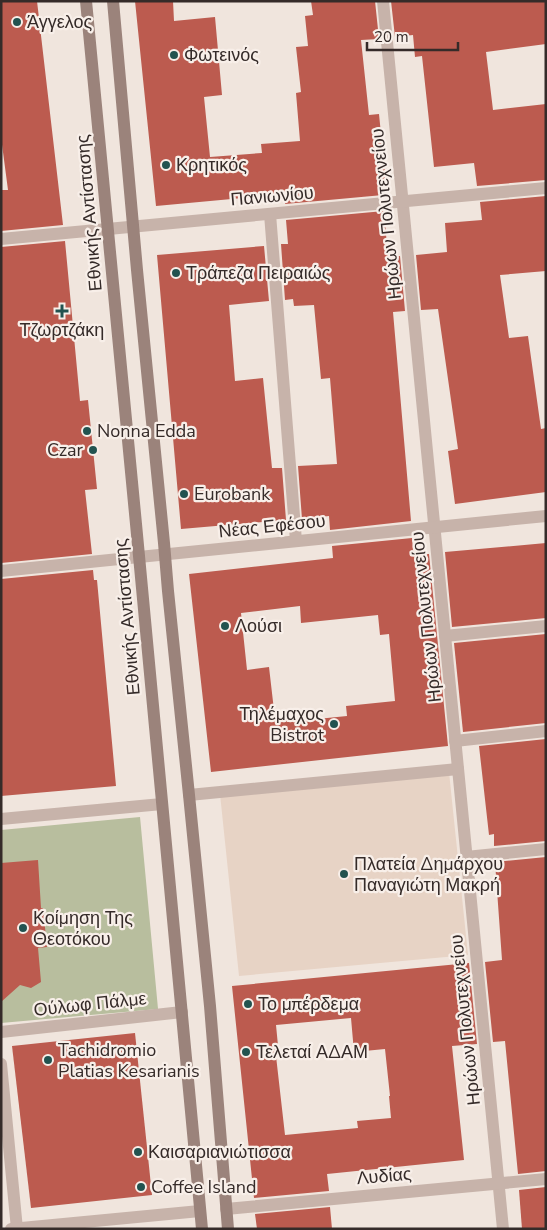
<svg xmlns="http://www.w3.org/2000/svg" width="547" height="1230" font-family="'Nunito Sans',sans-serif">
<style>
.green{fill:#b8be9e}
.plaza{fill:#e7d3c5}
.building{fill:#bc5b4f;fill-rule:evenodd}
.lines{fill:none;stroke-linecap:round;stroke-linejoin:round}
.service{stroke:#c7b3aa;stroke-width:12}
.pedestrian{stroke:#c7b3aa;stroke-width:12}
.minor{stroke:#c7b3aa;stroke-width:12}
.tertiary{stroke:#c7b3aa;stroke-width:12}
.secondary{stroke:#9b837b;stroke-width:12}
.poi-dot{fill:#225350;stroke:#f8efe9;stroke-width:2}
.labels{text-anchor:middle;dominant-baseline:central;stroke-width:4.5;stroke-linejoin:round;paint-order:stroke}
.poi-label{font-size:18px;fill:#352b29;stroke:#f8efe9;text-anchor:start}
.street-label{font-size:18px;fill:#352b29;stroke:#f8efe9}
</style>
<rect width="100%" height="100%" fill="#f0e5dd"/>
<!-- green -->
<path class="green" d="M140,817L158,1009L1,1023V830Z"/>
<!-- plaza -->
<path class="plaza" d="M449,772L468,955L239,976L220,794Z"/>
<!-- building -->
<g class="building">
<path d="M1,1H37L63,225L1,231V190H8L1,137Z"/>
<path d="M135,1H173L174,21L215,17L222,95L204,97L210,157L262,153L261,144L300,141L296,93L301,92L296,47L308,46L305,16L313,15L311,1H375L379,39L361,40L369,115L379,114L386,184H382L383,195L285,204L284,194L156,206Z"/>
<path d="M391,1H546V44L486,52L493,110L546,104V180L477,186L474,163L434,167L422,56L415,57L413,35L395,37Z"/>
<path d="M546,196V271L500,275L509,338L528,336L541,429L546,428V492L455,504L448,451L458,449L438,309L421,310L416,255L447,252L445,223L482,220L480,202Z"/>
<path d="M384,211L388,257L400,256L405,311L393,312L411,521L330,530L329,516L302,519L298,466L337,464L330,378L321,379L314,305L294,306L293,299L285,300L281,244H288L286,220Z"/>
<path d="M65,241L80,401L88,400L97,489L85,490L92,554L1,563V247Z"/>
<path d="M264,246L269,301L229,305L235,381L263,378L272,468H282L286,520L181,529L157,255Z"/>
<path d="M412,538L413,551L427,550V554H429L448,746L211,772L189,574L333,558L332,546ZM300,606L301,623L378,615L380,635L389,634L395,701L346,706L347,716L287,722L286,718L275,719L269,667L247,670L241,613Z"/>
<path d="M546,543V618L452,627L445,552Z"/>
<path d="M93,570L94,580H97L116,786L1,796V579Z"/>
<path d="M546,634V723L463,732L454,643Z"/>
<path d="M546,739V841L494,846V834L489,835L479,746Z"/>
<path d="M546,857V1171L518,1174L505,1041L493,1042L485,962L502,960L495,862Z"/>
<path d="M38,860L41,908H43L47,947L38,948L41,982L31,988L20,985L1,1002V863Z"/>
<path d="M469,963L477,1044L452,1046L464,1160L327,1174L329,1191L254,1198L232,986ZM351,1018L354,1052L385,1049L390,1096H389L391,1118L357,1121L358,1128L285,1135L276,1056H279L276,1025Z"/>
<path d="M135,1033L152,1195L31,1208L12,1046Z"/>
<path d="M546,1187V1229H522L519,1190Z"/>
<path d="M330,1207L332,1229H257L255,1214Z"/>
</g>
<g class="lines">
<!-- service -->
<g class="service">
<path d="M270,214L296,541"/>
<path d="M445,636L546,626"/>
<path d="M455,741L546,731"/>
</g>
<!-- pedestrian -->
<path class="pedestrian" d="M189,795L458,769"/>
<!-- minor -->
<g class="minor">
<path d="M383,1L503,1229"/>
<path d="M1,239L546,188"/>
<path d="M139,557L546,516"/>
<path d="M1,819L162,804"/>
<path d="M466,857L546,849"/>
<path d="M1,1032L182,1012"/>
<path d="M1,1064L17,1229"/>
<path d="M226,1209L546,1179"/>
<path d="M11,1229L200,1211"/>
</g>
<!-- tertiary -->
<path class="tertiary" d="M1,571L139,557"/>
<!-- secondary -->
<g class="secondary">
<path d="M86,1L136,524L202,1229"/>
<path d="M113,1L137,270L164,543L168,591L189,795L210,1006L228,1229"/>
</g>
</g>
<!-- markers -->
<g class="poi-dot">
<circle cx="17" cy="22" r="5"/>
<circle cx="174" cy="55" r="5"/>
<circle cx="166" cy="165" r="5"/>
<circle cx="176" cy="273" r="5"/>
<path d="M59.5 303.5h5v5h5v5h-5v5h-5v-5h-5v-5h5z"/>
<circle cx="87" cy="431" r="5"/>
<circle cx="93" cy="450" r="5"/>
<circle cx="184" cy="494" r="5"/>
<circle cx="225" cy="626" r="5"/>
<circle cx="334" cy="724" r="5"/>
<circle cx="344" cy="874" r="5"/>
<circle cx="23" cy="928" r="5"/>
<circle cx="248" cy="1004" r="5"/>
<circle cx="246" cy="1052" r="5"/>
<circle cx="48" cy="1060" r="5"/>
<circle cx="138" cy="1152" r="5"/>
<circle cx="141" cy="1187" r="5"/>
</g>
<g class="labels">
<!-- poi labels -->
<g class="poi-label">
<text x="27" y="22">Άγγελος</text>
<text x="184" y="55">Φωτεινός</text>
<text x="176" y="165">Κρητικός</text>
<text x="186" y="273">Τράπεζα Πειραιώς</text>
<text x="62" y="330" text-anchor="middle">Τζωρτζάκη</text>
<text x="97" y="431">Nonna Edda</text>
<text x="83" y="450" text-anchor="end">Czar</text>
<text x="194" y="494">Eurobank</text>
<text x="235" y="626">Λούσι</text>
<text x="324" y="714" text-anchor="end">Τηλέμαχος<tspan x="324" dy="21">Bistrot</tspan></text>
<text x="354" y="864">Πλατεία Δημάρχου<tspan x="354" dy="21">Παναγιώτη Μακρή</tspan></text>
<text x="33" y="918">Κοίμηση Της<tspan x="33" dy="21">Θεοτόκου</tspan></text>
<text x="258" y="1004">Το μπέρδεμα</text>
<text x="58" y="1050">Tachidromio<tspan x="58" dy="21">Platias Kesarianis</tspan></text>
<text x="256" y="1052">Τελεταί ΑΔΑΜ</text>
<text x="148" y="1152">Καισαριανιώτισσα</text>
<text x="151" y="1187">Coffee Island</text>
</g>
<!-- street labels -->
<g class="street-label">
<text transform="translate(272 196) rotate(-5)">Πανιωνίου</text>
<text transform="translate(89 213) rotate(-95)">Εθνικής Αντίστασης</text>
<text transform="translate(386 214) rotate(-96)">Ηρώων Πολυτεχνείου</text>
<text transform="translate(272 526) rotate(-6)">Νέας Εφέσου</text>
<text transform="translate(127 617) rotate(-95)">Εθνικής Αντίστασης</text>
<text transform="translate(426 617) rotate(-96)">Ηρώων Πολυτεχνείου</text>
<text transform="translate(90 1004) rotate(-6)">Ούλωφ Πάλμε</text>
<text transform="translate(465 1020) rotate(-96)">Ηρώων Πολυτεχνείου</text>
<text transform="translate(384 1176) rotate(-5)">Λυδίας</text>
</g>
</g>
<!-- border -->
<rect width="547" height="1230" fill="none" stroke="#352b29" stroke-width="5"/>
<!-- scale -->
<path d="M367 42v8h91v-8" fill="none" stroke="#352b29" stroke-width="2.5"/>
<text x="374" y="42" font-size="15" fill="#352b29" stroke="#f8efe9" stroke-width="4" paint-order="stroke">20 m</text>
</svg>
